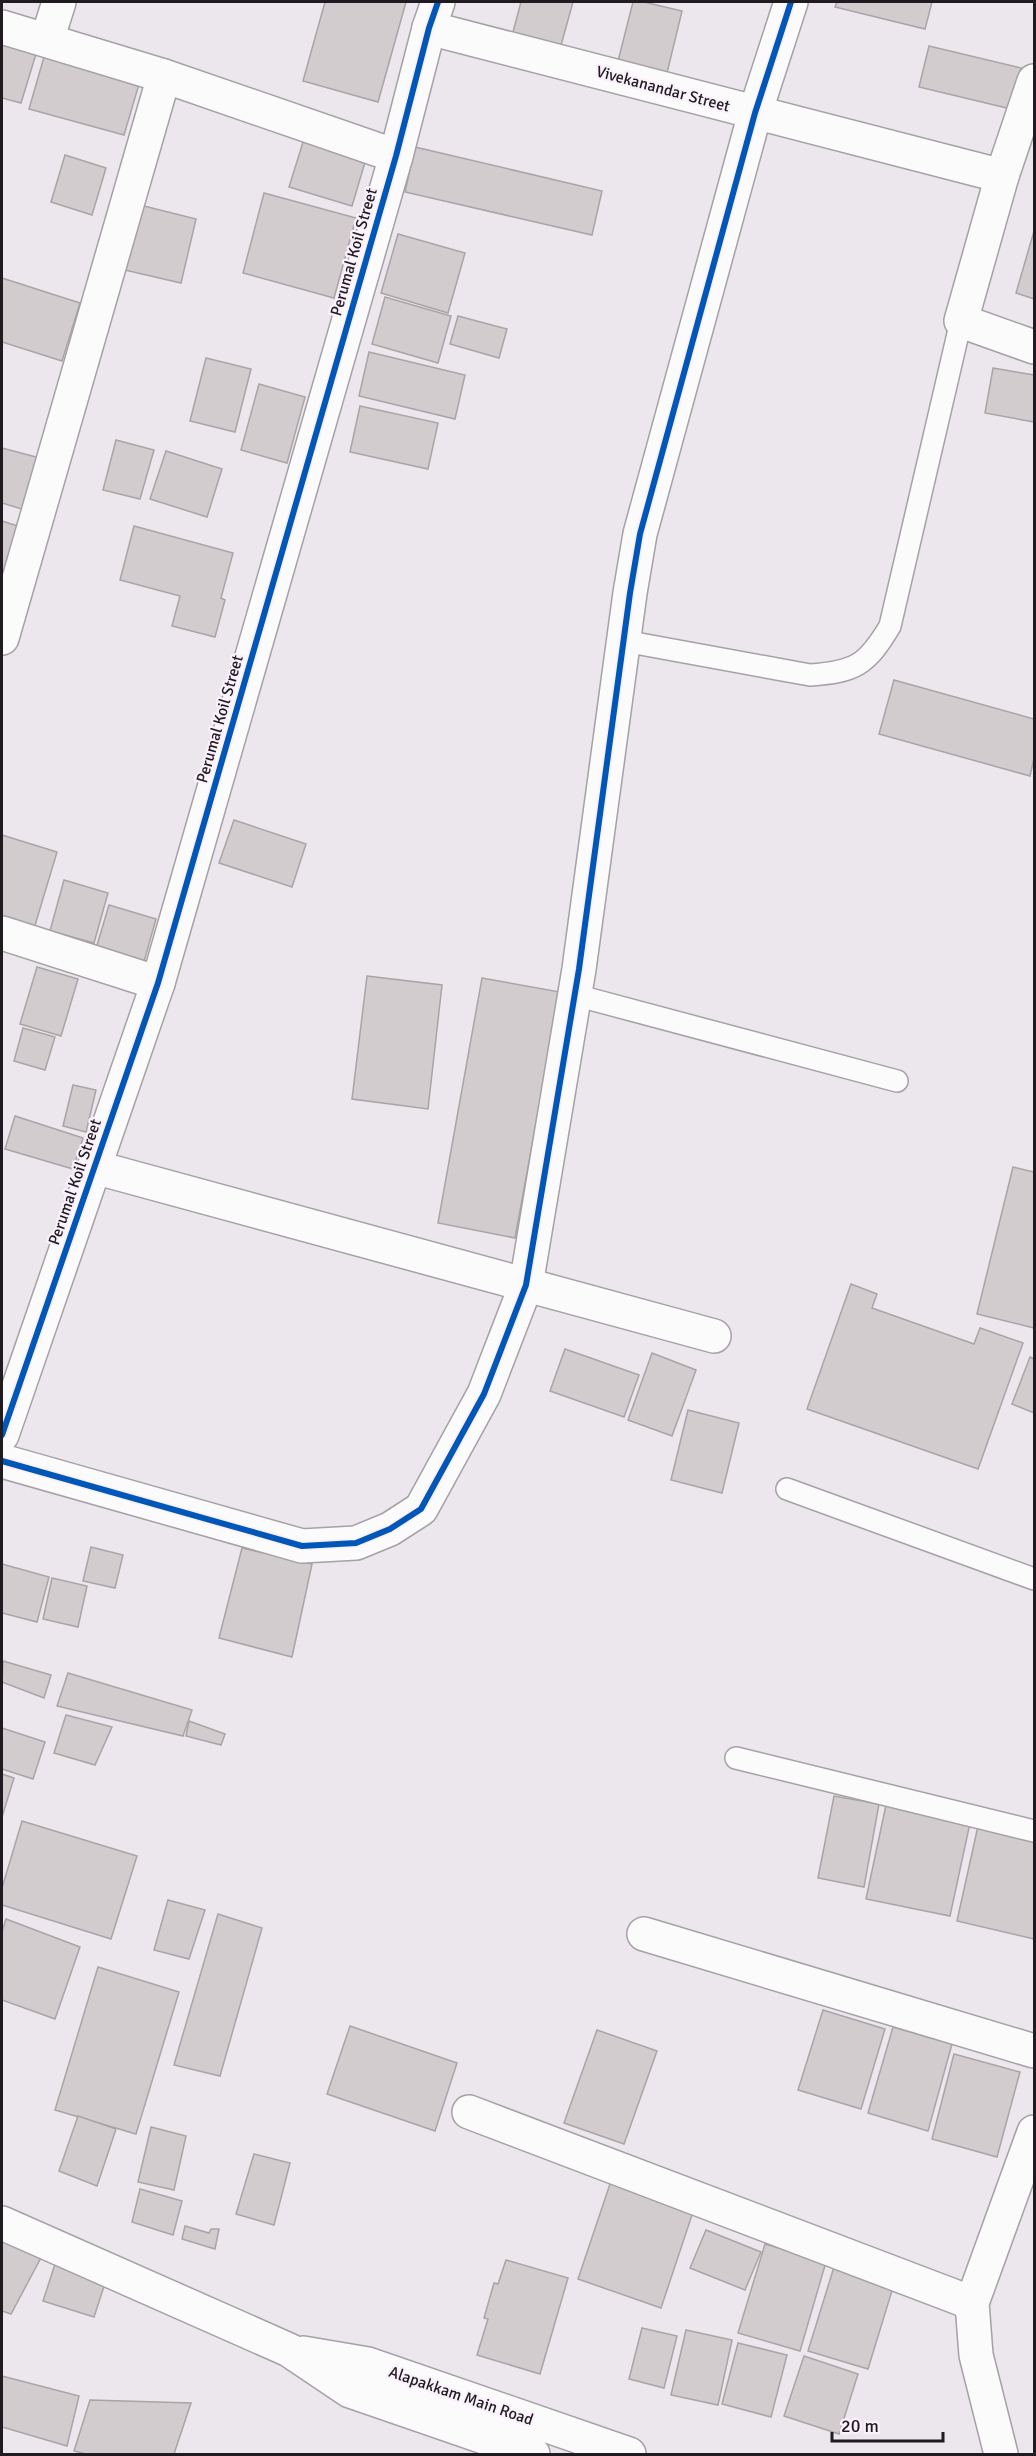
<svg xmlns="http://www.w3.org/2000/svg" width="1036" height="2456" font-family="Signika,sans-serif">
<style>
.building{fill:#d2ccce;stroke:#a9a4a6;stroke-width:1.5}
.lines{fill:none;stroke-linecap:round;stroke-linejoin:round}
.lane-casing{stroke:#a5a1a6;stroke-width:24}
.street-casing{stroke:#a5a1a6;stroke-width:36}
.secondary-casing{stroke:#a5a1a6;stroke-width:36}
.lane{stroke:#fcfbfc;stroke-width:21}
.street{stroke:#fcfbfc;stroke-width:33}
.secondary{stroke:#fcfbfc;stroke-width:33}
.cycleway-casing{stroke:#fbf1fd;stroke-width:10}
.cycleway{stroke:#0057b8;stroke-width:6}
.labels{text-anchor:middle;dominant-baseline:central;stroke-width:4.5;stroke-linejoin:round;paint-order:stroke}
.street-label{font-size:16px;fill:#1f1b20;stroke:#fbf1fd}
</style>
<rect width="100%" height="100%" fill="#ece6ed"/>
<!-- building -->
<g class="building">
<path d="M325,2H406L378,102L303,81Z"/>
<path d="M521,2H573L558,56L510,43Z"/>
<path d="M633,2H644L682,11L666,77L617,65Z"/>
<path d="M837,2H932L925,29L835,7Z"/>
<path d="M2,44L36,54L21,103L2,98Z"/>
<path d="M929,46L1021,68L1011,109L919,87Z"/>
<path d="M44,57L139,84L124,135L29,109Z"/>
<path d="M304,139L366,159L352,206L289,187Z"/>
<path d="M415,147L602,191L592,235L405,192Z"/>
<path d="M65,155L106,168L92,215L51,202Z"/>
<path d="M264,193L356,218L334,298L243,273Z"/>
<path d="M132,203L196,219L181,283L116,268Z"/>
<path d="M1034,231V299L1016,293Z"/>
<path d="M398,234L465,253L448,313L381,293Z"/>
<path d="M2,278L80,303L62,361L2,342Z"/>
<path d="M385,297L451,316L438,363L372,344Z"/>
<path d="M458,316L507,329L499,358L450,344Z"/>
<path d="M369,352L465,375L455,419L359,396Z"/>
<path d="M206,358L251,369L235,432L190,421Z"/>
<path d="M993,368L1034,375V422L985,413Z"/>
<path d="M259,384L305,397L287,463L241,450Z"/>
<path d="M360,406L438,423L428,469L350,452Z"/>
<path d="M116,440L154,450L140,499L103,490Z"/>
<path d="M2,448L40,458L25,510L2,503Z"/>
<path d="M166,451L222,469L207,517L150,499Z"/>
<path d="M2,521L21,527L7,573L2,571Z"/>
<path d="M134,526L233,553L221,598L225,600L215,637L172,626L180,596L120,580Z"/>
<path d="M894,680L1034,719V758L1030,776L879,734Z"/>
<path d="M234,820L306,844L292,887L219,863Z"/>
<path d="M2,835L57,852L33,932L2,923Z"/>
<path d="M64,880L108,893L94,943L50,931Z"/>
<path d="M109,905L156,919L143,965L95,952Z"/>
<path d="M37,967L78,979L61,1036L20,1024Z"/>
<path d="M367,976L442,985L428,1109L352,1099Z"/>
<path d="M482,978L560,992L515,1238L438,1223Z"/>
<path d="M23,1028L55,1037L45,1070L14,1061Z"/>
<path d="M73,1085L96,1090L86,1132L63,1126Z"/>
<path d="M15,1116L83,1138L73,1169L5,1149Z"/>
<path d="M1013,1167L1034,1172V1328L977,1314Z"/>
<path d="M851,1284L877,1294L872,1308L974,1344L980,1328L1023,1343L978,1469L807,1409Z"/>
<path d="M565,1349L639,1375L624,1417L550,1391Z"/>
<path d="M652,1353L696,1370L672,1436L628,1420Z"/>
<path d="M1030,1357L1034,1359V1413L1012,1404Z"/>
<path d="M688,1410L739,1423L722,1493L671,1480Z"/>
<path d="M91,1547L123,1555L115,1588L83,1581Z"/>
<path d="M242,1548L312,1564L292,1657L219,1638Z"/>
<path d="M2,1564L49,1577L37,1622L2,1613Z"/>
<path d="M52,1578L87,1586L78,1627L43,1619Z"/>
<path d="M3,1661L51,1675L44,1698L2,1682Z"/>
<path d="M68,1673L192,1710L183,1736L57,1706Z"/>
<path d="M66,1715L112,1727L95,1765L54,1753Z"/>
<path d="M189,1721L225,1734L221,1745L186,1736Z"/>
<path d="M2,1728L45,1742L33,1779L2,1769Z"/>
<path d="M2,1774L14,1778L2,1817Z"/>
<path d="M834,1796L879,1804L864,1887L818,1878Z"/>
<path d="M886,1805L970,1823L950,1916L866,1899Z"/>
<path d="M22,1821L137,1856L111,1939L2,1905V1888Z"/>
<path d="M978,1826L1034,1838V1939L957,1921Z"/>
<path d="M168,1900L205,1910L189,1959L154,1950Z"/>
<path d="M218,1914L262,1928L220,2076L174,2065Z"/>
<path d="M6,1919L80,1947L55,2019L2,2000V1932Z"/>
<path d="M98,1967L179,1992L136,2134L55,2110Z"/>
<path d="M823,2010L885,2029L861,2109L798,2090Z"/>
<path d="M350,2026L457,2063L435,2131L327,2094Z"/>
<path d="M893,2027L952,2044L928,2131L868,2113Z"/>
<path d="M597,2030L657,2051L624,2144L564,2123Z"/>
<path d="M954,2054L1020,2072L997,2157L932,2139Z"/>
<path d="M78,2116L116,2129L97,2186L59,2171Z"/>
<path d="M151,2127L186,2136L174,2190L138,2182Z"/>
<path d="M254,2154L290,2163L274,2225L236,2214Z"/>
<path d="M611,2181L694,2209L661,2308L578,2279Z"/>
<path d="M140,2189L182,2201L173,2235L132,2222Z"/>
<path d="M185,2226L209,2233L211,2229H219L215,2249L182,2239Z"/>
<path d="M706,2230L761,2252L745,2290L690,2268Z"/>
<path d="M2,2239L43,2254L11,2314L2,2311Z"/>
<path d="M765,2244L826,2262L800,2351L738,2333Z"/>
<path d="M58,2255L109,2271L94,2317L43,2301Z"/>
<path d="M506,2260L568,2278L540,2374L477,2355L488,2319L484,2318L494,2283L498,2284Z"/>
<path d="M834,2267L894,2284L868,2369L808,2351Z"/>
<path d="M642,2328L677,2336L664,2388L629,2379Z"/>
<path d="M686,2330L732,2340L718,2405L671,2395Z"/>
<path d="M738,2343L787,2355L771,2417L722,2404Z"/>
<path d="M804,2356L858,2374L839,2434L784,2416Z"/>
<path d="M2,2376L79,2396L67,2446L2,2427Z"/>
<path d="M90,2400L191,2403L174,2454H86L74,2451Z"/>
</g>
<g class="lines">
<defs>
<g id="lane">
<path d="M624,641L810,675C855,672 867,665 890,626L961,321"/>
<path d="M575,995L897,1081"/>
<path d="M787,1489L1034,1579"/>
<path d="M736,1758L1034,1831"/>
</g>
<g id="street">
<path d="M2,27L164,76L396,156"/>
<path d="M429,28L1002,176"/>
<path d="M47,40L59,2"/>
<path d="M1034,81L1002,176L961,321L1034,347"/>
<path d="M2,638L164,76"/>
<path d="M2,933L158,983"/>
<path d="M94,1167L714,1336"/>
<path d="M2,1461L302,1546L356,1543L390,1529L421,1509L484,1394L526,1285L579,969L630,593L640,534L755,113L791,2"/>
<path d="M644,1934L1034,2051"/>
<path d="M469,2112L972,2303"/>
<path d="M1001,2454L976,2355L972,2303L1034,2132"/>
</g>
<g id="secondary">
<path d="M2,1435L158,983L396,156L429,28L438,2"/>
<path d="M2,2223L289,2350L350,2391L533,2454"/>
<path d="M303,2353L368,2364L629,2454"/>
</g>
</defs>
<!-- lane casing -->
<use href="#lane" class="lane-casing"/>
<!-- street casing -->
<use href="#street" class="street-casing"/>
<!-- secondary casing -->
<use href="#secondary" class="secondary-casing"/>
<!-- lane -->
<use href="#lane" class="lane"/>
<!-- street -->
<use href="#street" class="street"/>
<!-- secondary -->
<use href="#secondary" class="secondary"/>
<defs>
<g id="cycleway">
<path d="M2,1435L158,983L396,156L429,28L438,2"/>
<path d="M2,1461L302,1546L356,1543L390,1529L421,1509L484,1394L526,1285L579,969L630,593L640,534L755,113L791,2"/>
</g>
</defs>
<!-- cycleway casing -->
<use href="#cycleway" class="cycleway-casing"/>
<!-- cycleway -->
<use href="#cycleway" class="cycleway"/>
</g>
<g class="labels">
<!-- street labels -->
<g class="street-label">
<text transform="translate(663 89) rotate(15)">Vivekanandar Street</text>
<text transform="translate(354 252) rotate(-74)">Perumal Koil Street</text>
<text transform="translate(220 719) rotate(-74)">Perumal Koil Street</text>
<text transform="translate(75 1182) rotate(-71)">Perumal Koil Street</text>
<text transform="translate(461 2396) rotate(19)">Alapakkam Main Road</text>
</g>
</g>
<!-- border -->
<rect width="1036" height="2456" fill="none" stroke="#1f1b20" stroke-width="6"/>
<!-- scale -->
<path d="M832 2432v9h111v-9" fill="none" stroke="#1f1b20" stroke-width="3"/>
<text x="841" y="2432" font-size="18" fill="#1f1b20" stroke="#fbf1fd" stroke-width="4.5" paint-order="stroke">20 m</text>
</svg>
